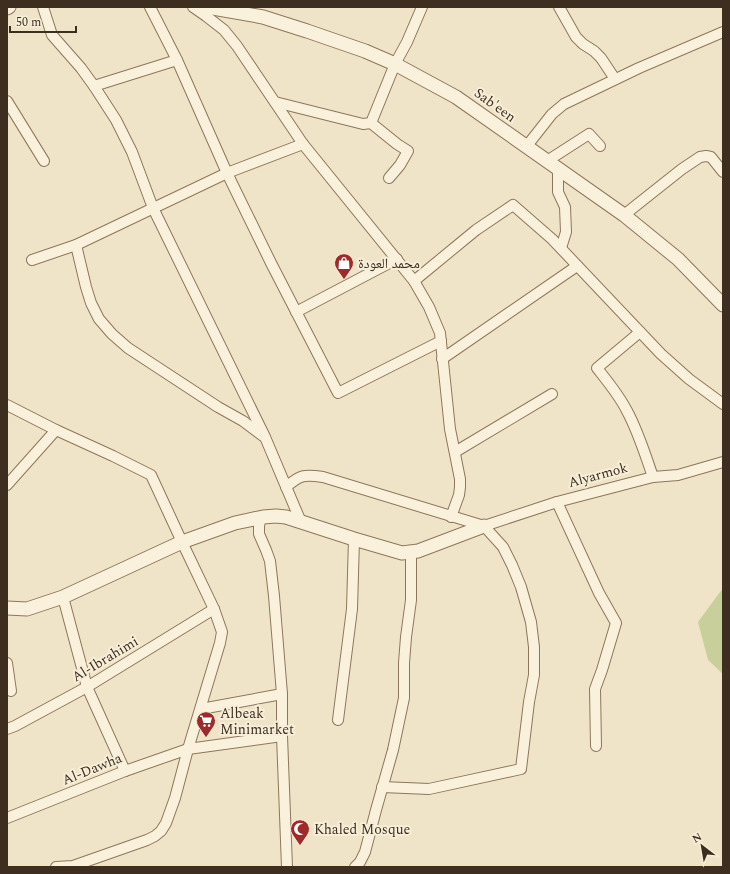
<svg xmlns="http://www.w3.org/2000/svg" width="730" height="874" font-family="Spectral,'Noto Naskh Arabic',serif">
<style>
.green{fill:#c9cf9b}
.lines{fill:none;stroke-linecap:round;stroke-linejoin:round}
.minor-casing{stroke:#8d765c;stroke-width:12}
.tertiary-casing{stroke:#8d765c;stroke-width:15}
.minor{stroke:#faf1dc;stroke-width:10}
.tertiary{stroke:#faf1dc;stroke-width:13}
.labels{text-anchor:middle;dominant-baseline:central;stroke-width:4;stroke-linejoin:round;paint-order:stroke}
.street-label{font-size:14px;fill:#3d2e20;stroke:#f7eed8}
.poi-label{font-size:14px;fill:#3d2e20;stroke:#f7eed8;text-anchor:start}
</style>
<rect width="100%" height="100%" fill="#f0e4c8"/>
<!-- green -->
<path class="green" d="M723,588V674L708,660L698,622Z"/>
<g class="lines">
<defs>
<g id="minor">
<path d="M43,7L52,35L81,68L94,86L116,120L132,152L153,208L265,437L301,522"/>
<path d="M150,7L177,60L227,173L271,263L338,393L441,341"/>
<path d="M193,7L206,16L224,30L237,46L303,144L414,281L429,307L440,333L450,429L460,479V487L459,495L451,517"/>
<path d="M559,7L576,37L583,44L594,51L601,58L615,79"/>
<path d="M94,86L177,60"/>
<path d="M7,101L44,161"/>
<path d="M275,102L363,124L371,123L395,64L407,42L422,7"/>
<path d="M371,123L397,144L408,151L400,165L389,178"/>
<path d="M526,147L552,114L564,104L639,68L723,32"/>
<path d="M547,161L589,134L600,146"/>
<path d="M558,169V192L565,207L566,232L561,248"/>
<path d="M624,215L682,169L700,157L706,156L711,157L723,172"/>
<path d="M76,245L86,287L91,303L99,319L112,334L128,348L218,407L243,421L263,436"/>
<path d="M32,260L76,245L227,173L303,144"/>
<path d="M414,281L476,230L513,205L552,239L661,354L689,379L723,404"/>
<path d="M296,312L397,259"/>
<path d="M640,332L597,368C608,382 619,395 627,411C638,431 645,454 653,477"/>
<path d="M442,359L577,266"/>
<path d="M7,405L56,430L113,456L151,475L182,542L214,609L222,632L220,643L188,749L175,798L166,823L161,831L155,836L147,840L73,866L56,867"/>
<path d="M455,452L552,394"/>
<path d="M7,485L56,430"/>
<path d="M286,487C300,475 304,474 323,477L484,526L557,502L653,477L678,475L723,462"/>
<path d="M557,502L599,593L616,623L602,670L595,689L596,746"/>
<path d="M261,517L259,526V534L266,550L270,561L274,596L282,694V736L287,867"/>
<path d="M63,597L87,687L125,771"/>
<path d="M7,663L11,691"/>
<path d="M201,709L282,694"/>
<path d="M338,720L352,609L354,539"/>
<path d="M7,729L15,726L87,687L214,609"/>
<path d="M382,787L429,789L521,769L529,702L534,675V647L531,622L521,587L512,565L503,547L484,526"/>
<path d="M7,818L125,771L188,749L282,736"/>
<path d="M355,867L360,862L365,852L376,810L393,750L404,698V663L406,637L411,600V553"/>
</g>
<g id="tertiary">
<path d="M207,7L263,17L307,31L365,51L395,64L456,97L624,215L678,259L723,305"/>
<path d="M7,8L9,7"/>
<path d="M7,608L27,609L63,597L182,542L235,523L263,517L276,516L286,517L354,539L402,553L418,551L484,526"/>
</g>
</defs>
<!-- minor casing -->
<use href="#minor" class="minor-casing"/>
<!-- tertiary casing -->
<use href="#tertiary" class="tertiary-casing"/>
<!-- minor -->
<use href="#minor" class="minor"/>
<!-- tertiary -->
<use href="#tertiary" class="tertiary"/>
</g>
<!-- icons -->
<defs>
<symbol id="shop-pin" viewBox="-11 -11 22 30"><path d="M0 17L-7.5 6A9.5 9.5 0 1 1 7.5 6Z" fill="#9e2a2b" stroke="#f7eed8"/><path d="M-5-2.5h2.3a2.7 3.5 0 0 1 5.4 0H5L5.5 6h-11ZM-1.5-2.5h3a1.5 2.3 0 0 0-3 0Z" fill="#fff"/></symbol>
<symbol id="supermarket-pin" viewBox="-11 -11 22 30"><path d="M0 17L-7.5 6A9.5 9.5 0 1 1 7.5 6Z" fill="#9e2a2b" stroke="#f7eed8"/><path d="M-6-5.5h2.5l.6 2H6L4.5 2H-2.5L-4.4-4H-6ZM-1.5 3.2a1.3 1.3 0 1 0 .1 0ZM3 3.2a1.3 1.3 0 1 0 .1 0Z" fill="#fff"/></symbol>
<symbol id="mosque-pin" viewBox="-11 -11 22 30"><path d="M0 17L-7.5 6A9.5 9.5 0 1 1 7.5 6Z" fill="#9e2a2b" stroke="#f7eed8"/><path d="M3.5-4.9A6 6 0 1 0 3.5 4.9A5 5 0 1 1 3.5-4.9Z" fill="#fff"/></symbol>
</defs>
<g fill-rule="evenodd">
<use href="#shop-pin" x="333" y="252" width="22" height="30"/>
<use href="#supermarket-pin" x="195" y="710" width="22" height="30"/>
<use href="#mosque-pin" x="289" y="818" width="22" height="30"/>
</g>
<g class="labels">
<!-- street labels -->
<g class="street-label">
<text transform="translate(495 105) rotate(36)">Sab'een</text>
<text transform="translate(598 475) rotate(-15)">Alyarmok</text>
<text transform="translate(105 659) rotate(-31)">Al-Ibrahimi</text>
<text transform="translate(92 769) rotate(-22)">Al-Dawha</text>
</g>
<!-- poi labels -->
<g class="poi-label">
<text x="358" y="263">محمد العودة</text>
<text x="220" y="713">Albeak<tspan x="220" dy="16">Minimarket</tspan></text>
<text x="314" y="829">Khaled Mosque</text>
</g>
</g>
<!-- border -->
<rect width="730" height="874" fill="none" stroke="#3d2e20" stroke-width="16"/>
<!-- north arrow -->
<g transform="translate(702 846) rotate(329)" stroke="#f7eed8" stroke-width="3" paint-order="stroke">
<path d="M0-3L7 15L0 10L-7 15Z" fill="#3d2e20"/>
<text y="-6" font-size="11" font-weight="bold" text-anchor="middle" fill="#3d2e20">N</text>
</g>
<!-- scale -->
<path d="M10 26v6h66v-6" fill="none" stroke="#3d2e20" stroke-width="2"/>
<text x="16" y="26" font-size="12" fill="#3d2e20" stroke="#f7eed8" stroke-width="3" paint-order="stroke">50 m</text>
</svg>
